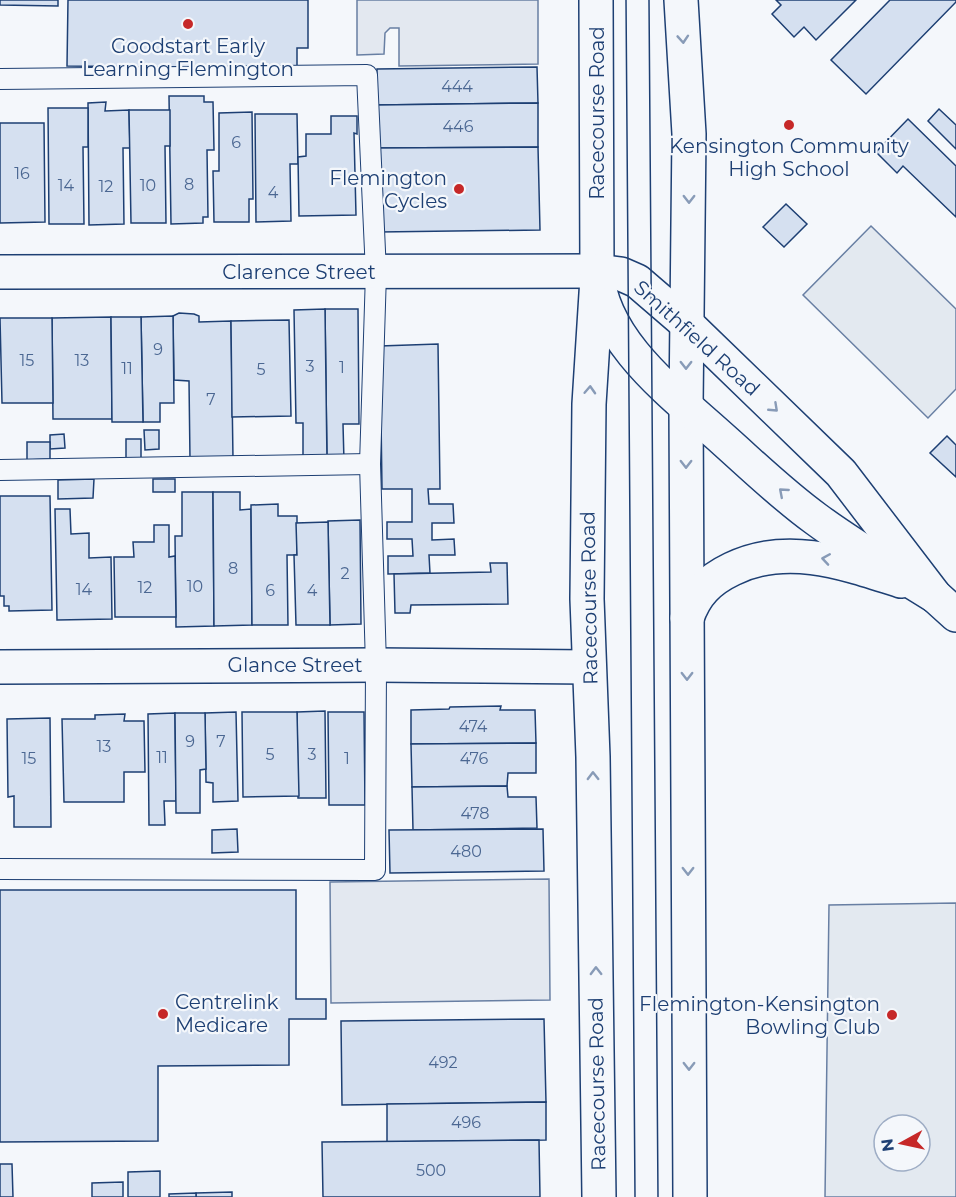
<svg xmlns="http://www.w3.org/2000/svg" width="956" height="1197" font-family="Montserrat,sans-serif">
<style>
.green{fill:#e3e9f0;stroke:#687fa3;stroke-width:1.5;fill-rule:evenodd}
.parking{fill:#e3e8f0;stroke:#687fa3;stroke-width:1.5}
.building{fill:#d5e0f0;stroke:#1d3f73;stroke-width:1.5}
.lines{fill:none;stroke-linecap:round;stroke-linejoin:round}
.service-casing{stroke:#1d3f73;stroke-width:22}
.minor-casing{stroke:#1d3f73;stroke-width:36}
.secondary-casing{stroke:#1d3f73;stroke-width:36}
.trunk-casing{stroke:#1d3f73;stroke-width:36}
.service{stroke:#f4f7fb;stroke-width:20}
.minor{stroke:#f4f7fb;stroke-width:33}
.secondary{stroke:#f4f7fb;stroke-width:33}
.trunk{stroke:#f4f7fb;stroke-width:33}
.tram{stroke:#1d3f73;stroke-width:1.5}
.oneway{stroke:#889bb7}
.poi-dot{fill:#c62828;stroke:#f4f7fb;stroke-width:2}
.labels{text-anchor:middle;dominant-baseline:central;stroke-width:4.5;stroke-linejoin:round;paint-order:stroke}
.number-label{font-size:16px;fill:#4b6792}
.poi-label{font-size:20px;fill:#1d3f73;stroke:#f4f7fb}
.street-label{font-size:20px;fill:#1d3f73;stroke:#f4f7fb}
</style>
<rect width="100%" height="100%" fill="#f4f7fb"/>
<!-- green -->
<g class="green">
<path d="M871,226L956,309V389L928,418L803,295Z"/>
<path d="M956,903V1197H825L829,905ZM884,1125H920V1161H884Z"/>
</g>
<!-- parking -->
<g class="parking">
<path d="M357,0H538V64L399,66V28H390L385,33L384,54L357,55Z"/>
<path d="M549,879L550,1000L331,1003L330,882Z"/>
</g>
<!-- building -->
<g class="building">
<path d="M0,0H58V6L0,5Z"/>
<path d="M68,0H308V48H297V68L67,66Z"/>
<path d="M776,0H856L816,40L804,27L794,37L772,14L781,5Z"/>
<path d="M890,0H956V2L866,94L831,60Z"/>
<path d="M537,67L538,103L377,105V69Z"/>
<path d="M169,96H204V102H213L214,150H207L208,217H203V223L171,224Z"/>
<path d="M106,102L105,111L129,110L130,148H123L124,224L89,225L88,103Z"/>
<path d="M538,103V147L378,148L377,105Z"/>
<path d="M48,108H88V147H83L84,224H49Z"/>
<path d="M939,109L956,125V149L928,121Z"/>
<path d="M129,110H170V146H165L166,223H131Z"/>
<path d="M252,112L253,199H249V222H214L213,171H219V113Z"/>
<path d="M255,114H297L298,164H290L291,221L256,222Z"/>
<path d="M331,116H357V134L354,133L356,215L299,216L298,157L306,156V134H331Z"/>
<path d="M908,119L956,166V217L903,166L897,173L876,152Z"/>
<path d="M0,123H44L45,222L0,223Z"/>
<path d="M538,147L540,230L379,232L378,148Z"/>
<path d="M786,204L807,224L784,247L763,227Z"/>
<path d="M325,309H358L359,424H343L344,461H327Z"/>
<path d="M325,309L327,461H303V423H296L294,310Z"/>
<path d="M179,313L194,314L199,316V322L231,321L233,459H190L189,381L174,380L173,316Z"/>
<path d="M173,316L174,403H160V422H143L141,317Z"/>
<path d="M111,317L112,419H53L52,318Z"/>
<path d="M111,317H141L143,422H112Z"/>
<path d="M0,318H52L53,403H2Z"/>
<path d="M289,320L291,416L232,417L231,321Z"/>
<path d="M438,344L440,489H428L429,504H453L454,523H432V540L454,539L455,555H429L430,573L388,574V556H413L412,539H387V522H412V489H382L380,346Z"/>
<path d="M144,430H159V449L145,450Z"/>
<path d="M64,434L65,448L50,449V435Z"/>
<path d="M947,436L956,445V477L930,453Z"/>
<rect x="126" y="439" width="15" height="20"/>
<path d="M27,442H50V459L27,460Z"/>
<path d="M94,479L93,498L58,499V480Z"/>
<rect x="153" y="479" width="22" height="13"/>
<path d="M182,492H213L214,626L176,627L175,536H182Z"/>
<path d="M213,492H240V510L251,509L252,625L214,626Z"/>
<path d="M0,496H50L52,610L9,611V606H4V596H0Z"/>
<path d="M278,504V516H297V555H287L288,625H252L251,505Z"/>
<path d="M55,509H70L71,534L89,533V558L111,557L112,619L57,620Z"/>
<path d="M360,520L361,624L330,625L328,521Z"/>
<path d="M328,522L330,625H296L294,555H297L296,523Z"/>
<path d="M154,525H169V557L175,556L176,617H115L114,557H134L133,542H154Z"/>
<path d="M490,563H507L508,604L411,605L410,613H395L394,574L491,572Z"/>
<path d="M501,706L500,710H535L536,743L411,744V710L449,709L450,707Z"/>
<path d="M325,711L326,798H298L297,712Z"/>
<path d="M236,712L238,801L213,802V783L206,782L205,713Z"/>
<path d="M242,712H297L299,796L243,797Z"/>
<path d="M328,712H364L365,805H329Z"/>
<path d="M175,713L176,801H164L165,825H149L148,714Z"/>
<path d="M175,713H205L206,769L200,770V813H176Z"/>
<path d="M125,714L124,721H144L145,772H124V802H64L62,719H95V715Z"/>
<path d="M50,718L51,827H14V796L8,797L7,719Z"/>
<path d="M536,743V773H508L507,786L412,787L411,744Z"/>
<path d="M507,786L508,797H536L537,828L413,830L412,787Z"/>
<path d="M237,829L238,852L212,853V830Z"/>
<path d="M543,829L544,871L390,873L389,830Z"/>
<path d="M0,890H296V999H326V1019H289V1065L158,1066V1141L0,1142Z"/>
<path d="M544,1019L546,1102L342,1105L341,1021Z"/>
<path d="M546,1102V1140L387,1142V1104Z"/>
<path d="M539,1140L540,1197H323L322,1142Z"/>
<path d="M0,1164H12L13,1197H0Z"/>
<path d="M160,1171V1197H128V1172Z"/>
<path d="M123,1182V1197H92V1183Z"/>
<path d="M232,1192V1197H196V1193Z"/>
<path d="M196,1193V1197H169V1194Z"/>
</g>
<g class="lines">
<defs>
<g id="service">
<path d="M0,79L367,75L376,273L370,464L376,665L375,870L0,869"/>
<path d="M0,470L370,464"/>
</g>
<g id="minor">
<path d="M0,272L597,271"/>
<path d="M0,667L376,665L589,667"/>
</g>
<g id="secondary">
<path d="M597,278L589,404L587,599L593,757L599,1197"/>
<path d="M686,406L690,1197"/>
<path d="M687,618C695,594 709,580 732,569C787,542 845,563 901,581"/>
</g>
<g id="trunk">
<path d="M596,0L597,271C601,343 677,397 726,442C755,468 784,496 816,519C854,547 895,571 935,596"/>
<path d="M681,0L689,134L686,406"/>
<path d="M597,271L621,274L637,281L687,324L841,473L935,596L956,615"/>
</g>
</defs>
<!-- service casing -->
<use href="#service" class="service-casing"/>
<!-- minor casing -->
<use href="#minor" class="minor-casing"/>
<!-- secondary casing -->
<use href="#secondary" class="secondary-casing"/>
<!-- trunk casing -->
<use href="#trunk" class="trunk-casing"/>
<!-- service -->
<use href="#service" class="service"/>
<!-- minor -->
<use href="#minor" class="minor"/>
<!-- secondary -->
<use href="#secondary" class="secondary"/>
<!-- trunk -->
<use href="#trunk" class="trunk"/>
<!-- tram -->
<g class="tram">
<path d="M626,0L635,1197"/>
<path d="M649,0L658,1197"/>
</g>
</g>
<!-- one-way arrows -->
<defs><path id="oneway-chevron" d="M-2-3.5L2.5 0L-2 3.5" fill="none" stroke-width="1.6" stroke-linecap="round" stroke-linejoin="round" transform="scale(1.5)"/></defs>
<g class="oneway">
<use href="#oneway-chevron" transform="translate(683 39) rotate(86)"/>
<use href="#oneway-chevron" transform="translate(689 199) rotate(90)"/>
<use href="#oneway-chevron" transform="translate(686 365) rotate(90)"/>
<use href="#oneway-chevron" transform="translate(590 390) rotate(-87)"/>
<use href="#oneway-chevron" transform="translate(774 408) rotate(43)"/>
<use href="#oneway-chevron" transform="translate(686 464) rotate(90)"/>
<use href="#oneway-chevron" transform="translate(783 492) rotate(-139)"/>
<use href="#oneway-chevron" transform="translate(826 559) rotate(-171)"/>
<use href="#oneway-chevron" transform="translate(687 676) rotate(90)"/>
<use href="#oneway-chevron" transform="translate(593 776) rotate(-91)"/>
<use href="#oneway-chevron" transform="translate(688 871) rotate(90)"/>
<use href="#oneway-chevron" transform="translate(596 971) rotate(-91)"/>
<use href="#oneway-chevron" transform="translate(689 1066) rotate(90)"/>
</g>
<!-- markers -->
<g class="poi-dot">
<circle cx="188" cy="24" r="6"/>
<circle cx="789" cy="125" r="6"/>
<circle cx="459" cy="189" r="6"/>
<circle cx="163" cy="1014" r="6"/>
<circle cx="892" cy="1015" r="6"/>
</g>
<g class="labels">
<!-- number labels -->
<g class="number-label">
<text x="457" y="86">444</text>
<text x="458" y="126">446</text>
<text x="236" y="142">6</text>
<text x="22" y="173">16</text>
<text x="189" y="184">8</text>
<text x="66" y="185">14</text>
<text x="148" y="185">10</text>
<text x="106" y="186">12</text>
<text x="273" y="192">4</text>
<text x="158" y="349">9</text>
<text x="27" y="360">15</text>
<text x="82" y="360">13</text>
<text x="310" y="366">3</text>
<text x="342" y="367">1</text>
<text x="127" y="368">11</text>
<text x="261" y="369">5</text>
<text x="211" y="399">7</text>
<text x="233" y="568">8</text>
<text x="345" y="573">2</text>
<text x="195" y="586">10</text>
<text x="145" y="587">12</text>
<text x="84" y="589">14</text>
<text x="270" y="590">6</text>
<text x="312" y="590">4</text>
<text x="473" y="726">474</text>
<text x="190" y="741">9</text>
<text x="221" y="741">7</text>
<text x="104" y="746">13</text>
<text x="270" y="754">5</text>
<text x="312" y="754">3</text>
<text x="162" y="757">11</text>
<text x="29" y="758">15</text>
<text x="347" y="758">1</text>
<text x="474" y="758">476</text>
<text x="475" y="813">478</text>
<text x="466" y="851">480</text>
<text x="443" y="1062">492</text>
<text x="466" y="1122">496</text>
<text x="431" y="1170">500</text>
</g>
<!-- poi labels -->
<g class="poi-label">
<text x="188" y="46">Goodstart Early<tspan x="188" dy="23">Learning Flemington</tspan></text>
<text x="789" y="146">Kensington Community<tspan x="789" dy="23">High School</tspan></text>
<text x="447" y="178" text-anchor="end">Flemington<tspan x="447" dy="23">Cycles</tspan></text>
<text x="175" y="1002" text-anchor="start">Centrelink<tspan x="175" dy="23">Medicare</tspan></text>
<text x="880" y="1004" text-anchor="end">Flemington-Kensington<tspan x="880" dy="23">Bowling Club</tspan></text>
</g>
<!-- street labels -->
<g class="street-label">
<text transform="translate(597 113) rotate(-90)">Racecourse Road</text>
<text x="299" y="272">Clarence Street</text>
<text transform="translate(697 338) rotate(42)">Smithfield Road</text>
<text transform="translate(589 598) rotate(-91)">Racecourse Road</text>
<text x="295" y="665">Glance Street</text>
<text transform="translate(597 1084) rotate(-91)">Racecourse Road</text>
</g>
</g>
<!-- north arrow -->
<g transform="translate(902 1143) rotate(262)"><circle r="28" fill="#f4f7fb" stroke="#9eadc5" stroke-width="1.5"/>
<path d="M0-4.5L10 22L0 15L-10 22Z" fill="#c62828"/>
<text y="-9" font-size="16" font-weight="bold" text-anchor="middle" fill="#1d3f73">N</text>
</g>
</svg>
